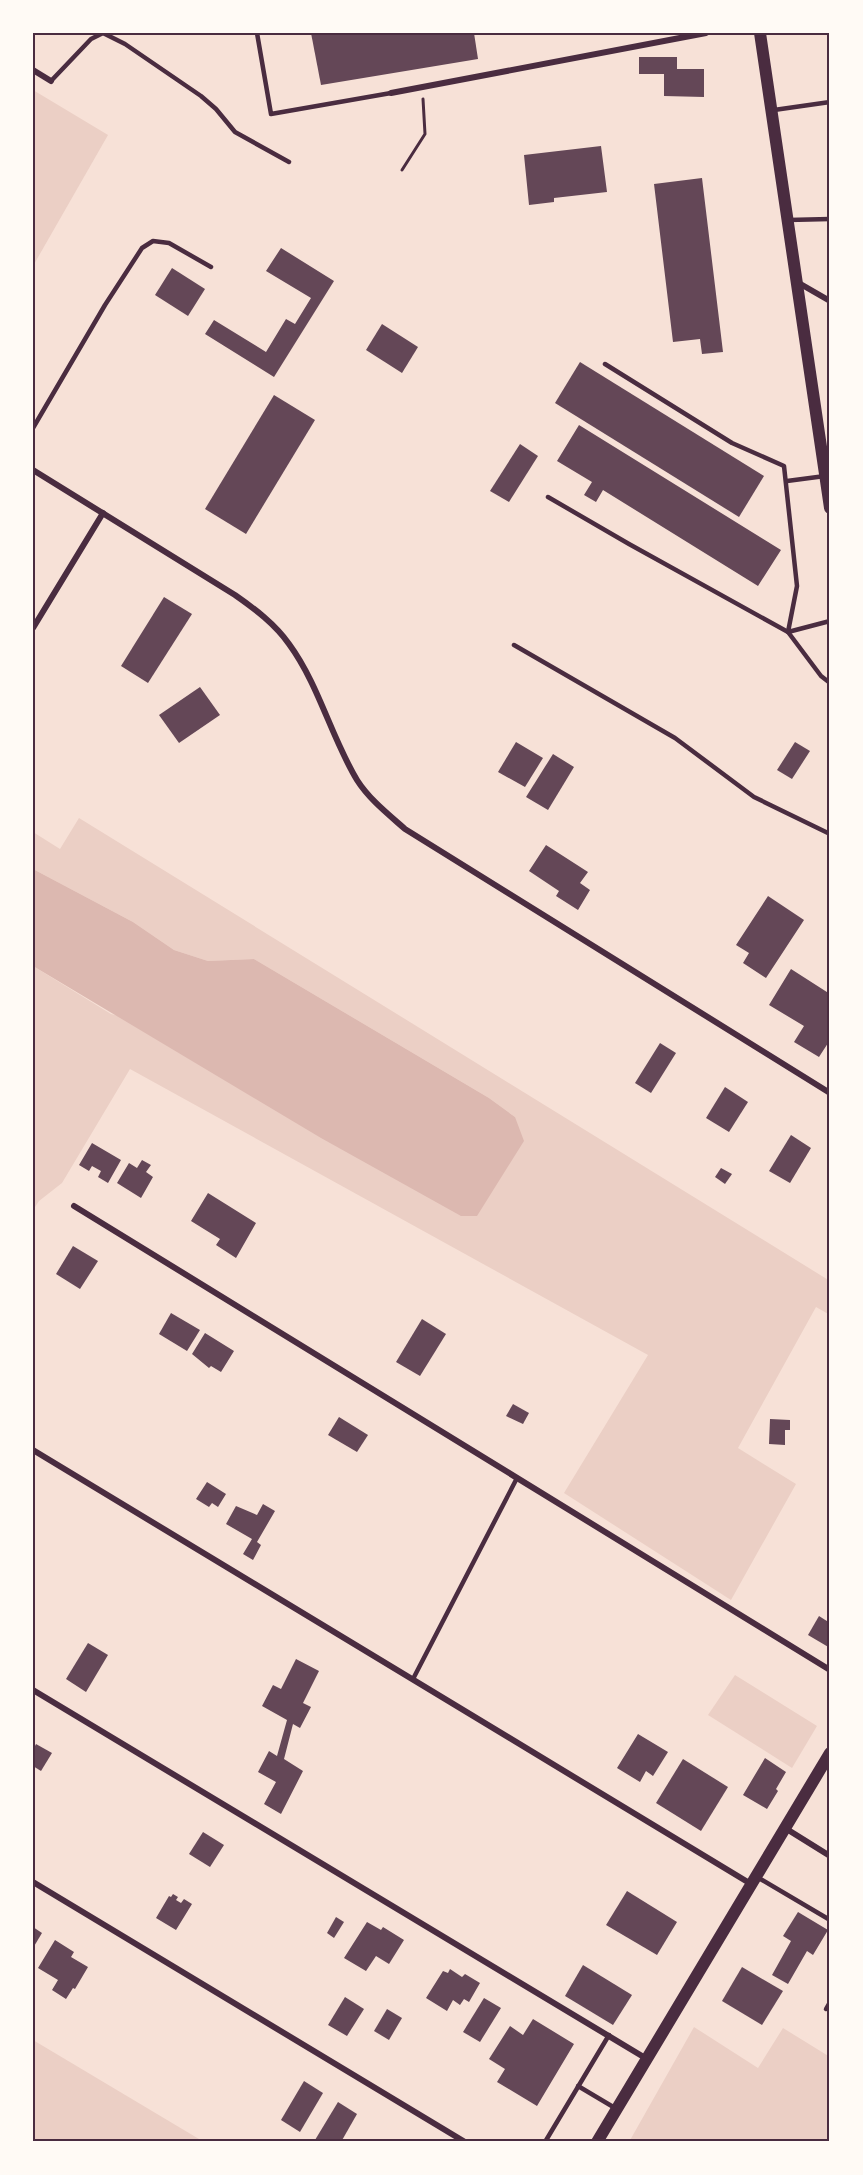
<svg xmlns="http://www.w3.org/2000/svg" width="863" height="2175" font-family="'Nunito Sans',sans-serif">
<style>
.green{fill:#ebcfc5}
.water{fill:#dcb8b0}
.building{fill:#644757}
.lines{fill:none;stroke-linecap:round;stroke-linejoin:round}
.path{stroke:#4a2c40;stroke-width:3}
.service{stroke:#4a2c40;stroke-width:4.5}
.minor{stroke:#4a2c40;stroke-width:6}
.secondary{stroke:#4a2c40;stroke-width:12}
.neatline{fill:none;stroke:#4a2c40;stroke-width:2}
</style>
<rect width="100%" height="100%" fill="#f7e1d7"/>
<!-- green -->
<g class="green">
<path d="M33,90L108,135L33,266Z"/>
<path d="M79,818L830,1281V1315L816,1307L738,1448L796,1484L731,1600L564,1493L648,1355L130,1069L62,1183L39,1201L33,1210V966L111,1014L515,1117L489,1098L254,959L208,961L174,950L133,922L33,869V832L60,849Z"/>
<path d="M735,1675L817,1726L792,1768L708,1715Z"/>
<path d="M694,2027L758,2068L783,2028L830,2057V2142H629Z"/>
<path d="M33,2040L204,2142H33Z"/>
</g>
<!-- water -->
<path class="water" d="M33,869L133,922L174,950L208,961L254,959L489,1098L515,1117L524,1141L477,1216H461L321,1138L33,966Z"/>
<!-- building -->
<g class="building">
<path d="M311,33H474L478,59L321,85Z"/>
<path d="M639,57H677V69H704V97L664,96V74H639Z"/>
<path d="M601,146L607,192L554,198V202L529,205L524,155Z"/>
<path d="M702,178L723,352L702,354L700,339L673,342L654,184Z"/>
<path d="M281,248L334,281L274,377L205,334L214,320L266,352L286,319L295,324L311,298L266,271Z"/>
<path d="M172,268L205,289L188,316L155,295Z"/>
<path d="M382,324L418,347L402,373L366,350Z"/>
<path d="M580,362L764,476L739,517L555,403Z"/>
<path d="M274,395L315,420L246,534L205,509Z"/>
<path d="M579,425L781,550L758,586L603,490L596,502L584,495L592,482L557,461Z"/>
<path d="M520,444L538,456L509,502L490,491Z"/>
<path d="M164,597L192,614L148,683L121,666Z"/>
<path d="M200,687L220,715L179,743L159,715Z"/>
<path d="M516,742L543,758L525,787L498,772Z"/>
<path d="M795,742L810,751L792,779L777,770Z"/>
<path d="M553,754L574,767L548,810L526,797Z"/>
<path d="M546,845L588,872L580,883L590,890L578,910L556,896L559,891L529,871Z"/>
<path d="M768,896L804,920L766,978L743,963L749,953L736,945Z"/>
<path d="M791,969L830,994V1040L819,1057L794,1042L804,1026L769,1005Z"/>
<path d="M660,1043L676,1053L651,1093L635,1083Z"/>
<path d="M725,1087L748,1102L729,1132L706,1118Z"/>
<path d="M791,1135L811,1148L790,1183L769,1171Z"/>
<path d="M92,1143L121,1160L108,1183L98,1177L101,1171L92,1166L89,1171L79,1165Z"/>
<path d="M142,1160L151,1165L146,1172L153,1177L141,1198L117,1183L129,1163L137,1168Z"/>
<path d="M721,1168L732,1174L725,1184L715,1177Z"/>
<path d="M208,1193L256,1223L236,1258L216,1245L220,1239L191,1221Z"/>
<path d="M73,1246L98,1261L80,1289L56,1274Z"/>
<path d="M171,1313L200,1330L187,1351L159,1334Z"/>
<path d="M422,1319L446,1334L420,1376L396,1362Z"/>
<path d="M205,1333L234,1351L221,1372L211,1366L209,1368L192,1354Z"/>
<path d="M513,1404L529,1413L523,1424L506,1416Z"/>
<path d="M339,1417L368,1435L357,1452L328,1435Z"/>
<path d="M770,1419L790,1420V1430H785V1445L769,1444Z"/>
<path d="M207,1482L226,1494L218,1507L212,1503L209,1507L196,1499Z"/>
<path d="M263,1504L275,1511L257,1542L261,1545L253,1560L243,1554L252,1539L226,1524L236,1506L257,1515Z"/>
<path d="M819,1616L830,1623V1648L808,1635Z"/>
<path d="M88,1643L108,1655L86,1692L66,1679Z"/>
<path d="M296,1659L319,1671L303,1703L311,1707L300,1728L293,1724L284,1759L303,1771L281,1814L264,1804L276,1782L258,1772L269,1751L277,1756L287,1720L262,1706L273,1685L281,1689Z"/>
<path d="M638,1734L668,1752L653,1776L646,1771L640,1782L617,1768Z"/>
<path d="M36,1744L52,1753L41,1771L33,1766V1750Z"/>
<path d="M765,1758L786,1772L776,1789L778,1791L767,1809L743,1795Z"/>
<path d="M683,1759L728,1787L701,1831L656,1803Z"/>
<path d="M203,1832L224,1845L210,1867L189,1854Z"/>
<path d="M627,1891L677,1922L657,1955L606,1925Z"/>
<path d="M173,1894L178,1897L176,1900L181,1903L184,1899L192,1904L176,1930L156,1918L169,1896L171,1897Z"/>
<path d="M798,1912L828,1930L813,1955L807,1951L788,1984L772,1975L791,1941L783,1936Z"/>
<path d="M336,1917L344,1922L334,1938L327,1933Z"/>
<path d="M367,1922L381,1930L383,1927L404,1940L389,1964L376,1956L366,1971L344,1958Z"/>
<path d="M33,1927L42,1933L33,1948Z"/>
<path d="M55,1940L74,1952L71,1957L88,1967L75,1989L73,1988L66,1999L52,1990L58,1980L38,1968Z"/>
<path d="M583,1965L632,1995L613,2025L565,1996Z"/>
<path d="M742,1967L783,1991L762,2025L722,2001Z"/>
<path d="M450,1969L462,1977L465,1974L480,1983L469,2002L464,1999L460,2005L453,2000L447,2011L426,1998L443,1971L448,1973Z"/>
<path d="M345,1997L364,2009L347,2036L328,2025Z"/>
<path d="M484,1998L501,2008L480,2042L463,2032Z"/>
<path d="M387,2009L402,2018L389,2040L374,2031Z"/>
<path d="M533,2019L574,2044L537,2106L497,2082L505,2069L489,2059L510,2026L523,2035Z"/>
<path d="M304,2081L323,2093L300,2132L281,2120Z"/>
<path d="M338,2102L357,2114L341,2142H318L315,2140Z"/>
</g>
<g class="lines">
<!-- path -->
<path class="path" d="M402,170L425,134L423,99"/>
<!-- service -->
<g class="service">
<path d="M257,33L271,114L391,93"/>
<path d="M51,81L91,39L103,33L125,44L201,96L216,109L235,132L289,162"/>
<path d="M774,110L830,102"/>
<path d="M788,220L830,219"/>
<path d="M605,364L732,443L784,466L797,586L788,632L830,621"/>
<path d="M33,428L105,305L142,248L153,241L169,243L211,267"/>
<path d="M787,481L825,476"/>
<path d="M548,497L629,544L788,632L821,676L830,683"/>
<path d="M514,645L675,738L754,797L830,834"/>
<path d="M413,1679L517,1478"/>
<path d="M757,1877L830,1920"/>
<path d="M826,2009L830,2002"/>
<path d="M578,2086L615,2108"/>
<path d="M545,2142L609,2035"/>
</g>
<!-- minor -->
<g class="minor">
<path d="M33,70L51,81"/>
<path d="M391,93L706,33"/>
<path d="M797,282L830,301"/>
<path d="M33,470L235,595C255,609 275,624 289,644C319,685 331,737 357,780C369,799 388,814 405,829L830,1093"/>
<path d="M33,628L103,513"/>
<path d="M74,1206L830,1670"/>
<path d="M33,1450L751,1884"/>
<path d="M33,1690L647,2059"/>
<path d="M785,1828L830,1856"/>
<path d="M33,1882L465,2142"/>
</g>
<!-- secondary -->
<g class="secondary">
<path d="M760,33L830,508"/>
<path d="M597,2142L830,1753"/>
</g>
</g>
<!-- border -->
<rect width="863" height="2175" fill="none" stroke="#fffaf5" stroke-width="69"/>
<rect x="34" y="34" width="794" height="2106" class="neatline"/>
</svg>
